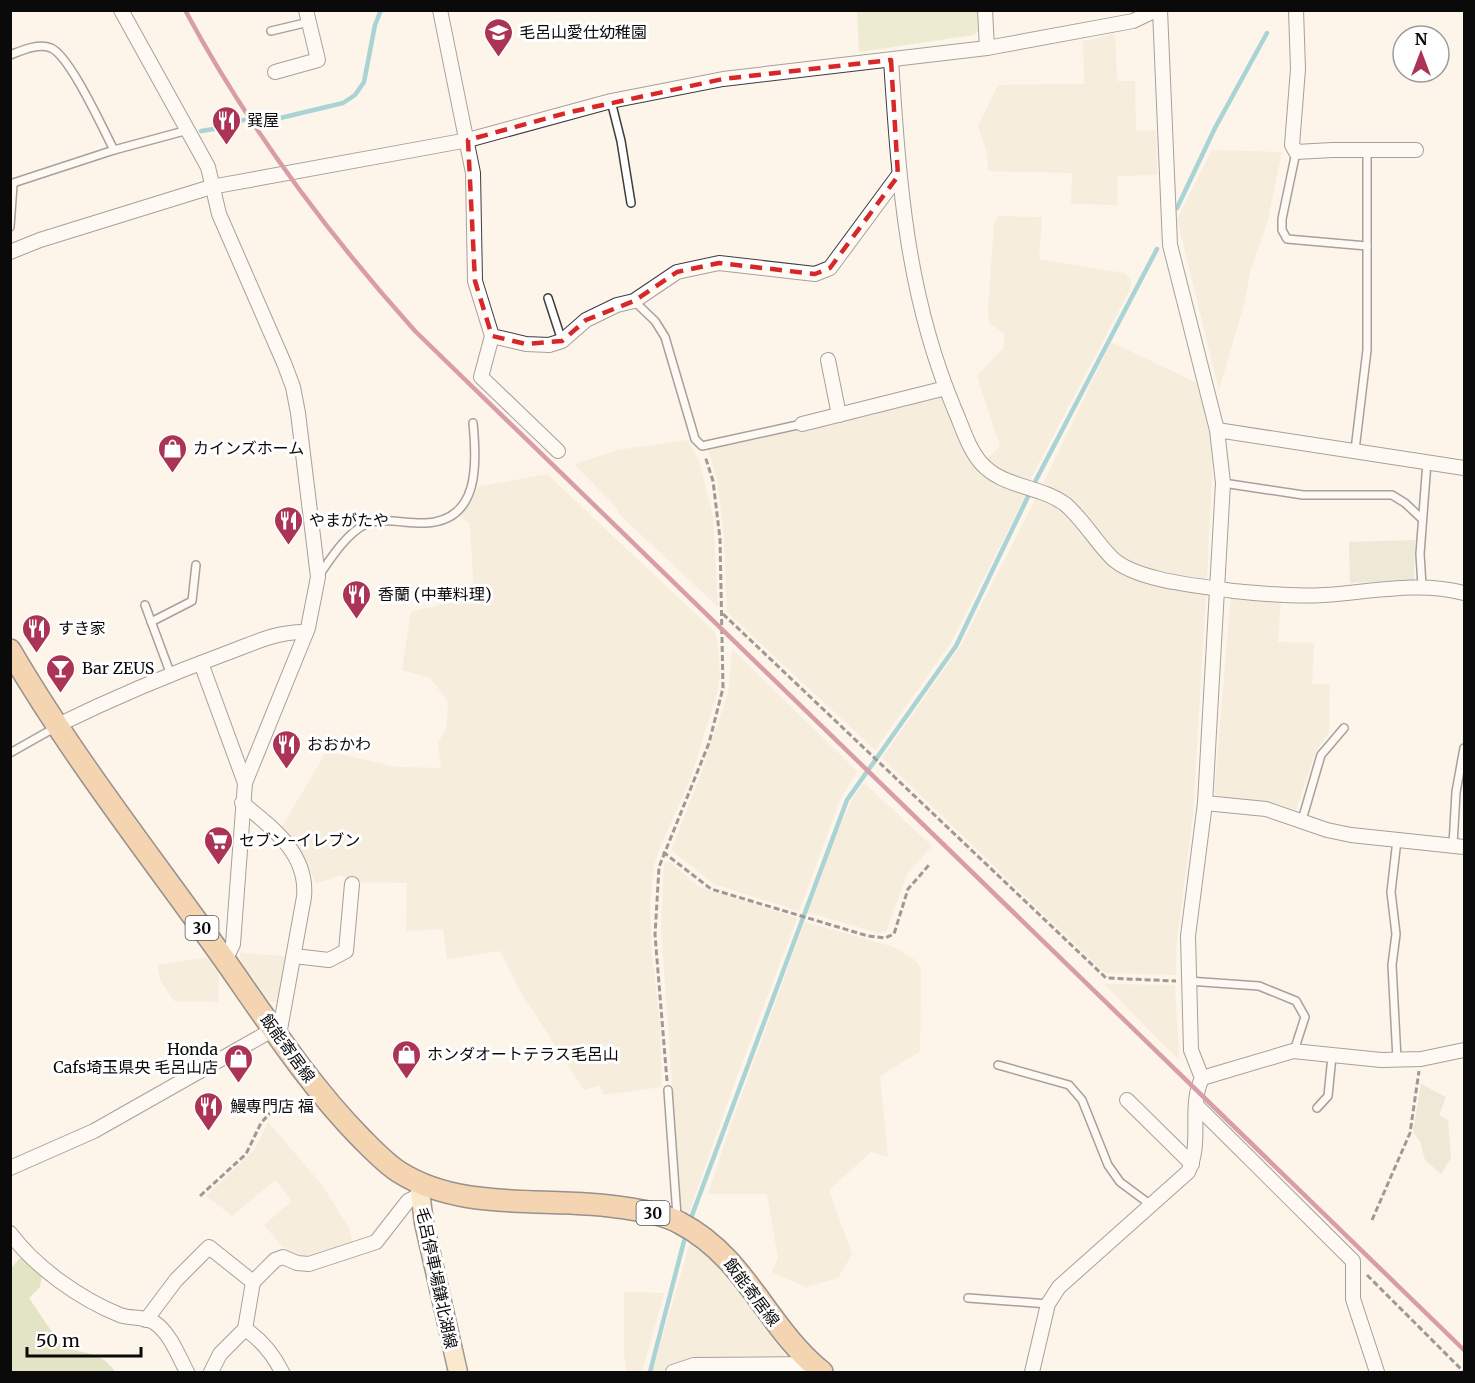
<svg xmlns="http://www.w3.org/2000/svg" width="1475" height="1383" font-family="Merriweather,'Noto Sans JP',serif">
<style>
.farmland{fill:#efe4ce}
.green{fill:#d9e3b8}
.forest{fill:#c1d19a}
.cemetery{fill:#d9dbbf}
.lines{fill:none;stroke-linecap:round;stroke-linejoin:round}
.stream{stroke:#44abbd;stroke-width:4.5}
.lane-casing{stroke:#3d3d3d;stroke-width:10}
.street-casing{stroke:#3d3d3d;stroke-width:16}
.secondary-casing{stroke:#2c2c2c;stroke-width:21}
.primary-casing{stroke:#1b1b1b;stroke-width:24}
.path{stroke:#2c2c2c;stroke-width:3;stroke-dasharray:6 3;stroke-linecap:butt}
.lane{stroke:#fff;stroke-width:7}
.street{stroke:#fff;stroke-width:14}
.secondary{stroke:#f6dbac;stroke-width:18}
.primary{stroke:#e9ad6e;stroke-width:21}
.rail{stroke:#aa3356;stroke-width:4.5}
.marked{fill:none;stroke:#d62828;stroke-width:4.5;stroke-dasharray:12 8;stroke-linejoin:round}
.labels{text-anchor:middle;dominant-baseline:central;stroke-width:6;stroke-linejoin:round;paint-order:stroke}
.shield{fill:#fff;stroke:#545454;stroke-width:1.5}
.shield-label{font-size:15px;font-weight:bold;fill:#0a0a0a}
.poi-label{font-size:16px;fill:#0a0a0a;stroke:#fff;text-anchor:start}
.street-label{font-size:16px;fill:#0a0a0a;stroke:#fff}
</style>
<rect width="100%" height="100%" fill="#fdf4ea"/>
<!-- farmland -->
<g class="farmland">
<path d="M1115,34L1117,81H1135L1136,131L1156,130L1157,175L1117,176V205L1071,204L1072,173L988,171L987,153L978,126L998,85L1084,84L1083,41Z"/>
<path d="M1212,150L1282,152L1268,220L1251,269L1244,304L1219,390L1177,219Z"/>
<path d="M998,216L1042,217L1039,259L1124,273L1131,280L1130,289L1102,343L1030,480L1004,473L993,467L988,458L1000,446L977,376L1004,347V333L989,323L988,310L994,224Z"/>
<path d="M1111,342L1197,383L1210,437L1212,474L1207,579L1150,572L1129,564L1067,499L1043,484Z"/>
<path d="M944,394L973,462L986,477L1000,487L1027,493L952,641L875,750L727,612L724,537L717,479L708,449L795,431Z"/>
<path d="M688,440L699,461L713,516L718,607L618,513L617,508L574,464L618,450Z"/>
<path d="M547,474L715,632L718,645L720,676L717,693L691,777L659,850L654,866L650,904L652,955L660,1023L662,1087L603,1095L599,1085L584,1090L520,991L500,951L447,959L443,929L406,931L407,883L356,882L340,875L316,884L305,858L281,828L327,751L396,767L441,768L438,744L447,725L448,701L430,678L402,670L411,612L474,597L470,524L459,515L472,501L478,487Z"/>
<path d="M1037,496L1062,508L1111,565L1206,592L1193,814L1177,940L1176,975L1105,973L882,758L960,647Z"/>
<path d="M1231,595L1281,600L1278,642L1314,643L1312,684H1330L1329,732L1316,751L1296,810L1274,803L1218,797L1214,793Z"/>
<path d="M732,649L857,771L840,800L799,911L714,884L671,850L699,779L728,693Z"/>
<path d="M864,783L932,846L907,874L886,932L878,933L807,912L834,840L853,798Z"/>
<path d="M669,861L699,887L797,918L736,1079L689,1212L681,1209L661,927L664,863Z"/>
<path d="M805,922L894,947L915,960L921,969L920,1051L880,1076L888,1157L871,1152L829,1190L852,1254L838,1278L806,1287L772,1272L778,1258L767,1194H708L730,1127Z"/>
<path d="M240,953L285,956L278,1002H270L241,961Z"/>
<path d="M210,957L219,970L218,1002L174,1001L160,980L157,965Z"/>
<path d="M1104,984L1175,985L1179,1059L1165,1046Z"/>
<path d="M268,1122L322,1185L349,1228L353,1243L315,1259H298L280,1244L264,1225L292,1201L275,1180L232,1216L206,1196L255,1149Z"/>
<path d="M690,1243L721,1267L734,1283L785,1356L784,1359L700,1358L678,1363L660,1372H652Z"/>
<path d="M624,1292L664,1293L642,1372H627L624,1354Z"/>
</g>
<!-- green -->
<path class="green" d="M857,11H977L978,31L974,35L859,52Z"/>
<!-- forest -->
<path class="forest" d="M22,1256L42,1276L40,1287L29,1298L62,1347C84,1354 102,1351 115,1372H11V1268Z"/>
<!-- cemetery -->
<g class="cemetery">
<path d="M1415,540L1414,580L1350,583L1349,542Z"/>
<path d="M1421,1084L1446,1097L1439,1115L1448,1120L1451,1158L1441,1174L1425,1160L1420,1141L1413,1132Z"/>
</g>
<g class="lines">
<!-- stream -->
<g class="stream">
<path d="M201,131L233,126L242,120H272L343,103L355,95L364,82L375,25L381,10"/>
<path d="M1177,208L1215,128L1267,33"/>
<path d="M691,1218L847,800L956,646L1036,480L1157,249"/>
<path d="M650,1372L684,1241"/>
</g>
<defs>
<g id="lane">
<path d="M271,31L309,22"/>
<path d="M10,55C23,50 38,43 51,48C70,56 103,129 114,150"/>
<path d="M611,101L621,141L631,203"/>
<path d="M1296,152L1282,219V230L1287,239L1367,246"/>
<path d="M10,184L114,150L188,130"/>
<path d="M10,227L13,185"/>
<path d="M548,298L562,341"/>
<path d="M634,301L655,321L665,337L695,439L702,446L802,424"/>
<path d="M1355,450L1367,350V150"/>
<path d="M1223,483L1303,495H1392L1405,503L1421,518"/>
<path d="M320,574C331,558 347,533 366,524C384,517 406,524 425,523C480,521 477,463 473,423"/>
<path d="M1422,586L1420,554L1427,462"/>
<path d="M145,605L171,675"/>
<path d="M151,622L192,601L196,565"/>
<path d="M10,753L56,727"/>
<path d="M1302,820L1321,755L1344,728"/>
<path d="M1453,845L1456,792L1464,748"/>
<path d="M1188,981L1259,986L1296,1001L1305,1017L1294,1051"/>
<path d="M1397,1059L1392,965L1396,934L1391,892L1397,840"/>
<path d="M998,1065L1069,1085L1082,1100L1108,1165L1120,1182L1151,1205"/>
<path d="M668,1090L677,1216"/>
<path d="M1317,1108L1328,1096L1332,1056"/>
<path d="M968,1298L1048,1304"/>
</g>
<g id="street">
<path d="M121,10L208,167L219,214L284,363L293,387L298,413L318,577L308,628L245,783L233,944L225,961"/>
<path d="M440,10L473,173L475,281L492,336L526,344L549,345L562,341L586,320L617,305L634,301L677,272L719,263L815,274L830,268L898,176"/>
<path d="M985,10L987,48"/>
<path d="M1296,10L1298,69L1292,145L1296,152L1332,150H1416"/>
<path d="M891,60C899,182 906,293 954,408C962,426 968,448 981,463C1003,488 1039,485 1065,504C1083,519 1095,541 1112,558C1136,581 1201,586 1234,591C1263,594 1294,597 1324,595C1371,592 1418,581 1464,593"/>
<path d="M275,72L318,60L306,10"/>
<path d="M10,252L40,240L211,187L468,140L611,101L723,79L987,48L1133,21L1156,10"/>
<path d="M492,336L481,377L558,451"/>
<path d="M828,360L839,415"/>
<path d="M802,424L946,388"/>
<path d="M1217,430L1464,468"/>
<path d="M201,663L245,783"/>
<path d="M58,725C113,698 170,674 227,653C254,643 278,631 306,632"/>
<path d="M242,803C273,828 308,854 304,897L279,1035"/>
<path d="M1205,803L1266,809L1327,830L1351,835L1464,847"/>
<path d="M294,956L329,960L346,951L352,884"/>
<path d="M1202,1078L1293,1051L1381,1060L1421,1059L1464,1050"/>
<path d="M1127,1100L1192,1164"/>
<path d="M1196,1105L1353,1261V1299L1377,1372"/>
<path d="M10,1168L94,1131L274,1029"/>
<path d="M10,1233C35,1267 80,1299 120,1315C130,1319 145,1316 155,1323C170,1333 179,1357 187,1372"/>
<path d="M146,1320L176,1280L209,1247L253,1282"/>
<path d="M245,1329C262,1340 273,1354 282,1372"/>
<path d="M211,1372L220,1354L245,1329L253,1282L275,1260L283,1257L297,1263L309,1264L376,1242L408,1201L420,1195"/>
<path d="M673,1372L694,1365L811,1364"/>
<path d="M1032,1372L1048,1304L1059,1287L1188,1172C1203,1142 1188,1108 1202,1078L1191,1050L1188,936L1205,803L1223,483L1217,430L1170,245L1160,10"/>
</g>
<path id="secondary" d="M419,1183L424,1223L458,1372"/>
<path id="primary" d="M10,650C73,758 152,858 224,959C267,1020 308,1084 361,1138C373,1150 385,1163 399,1172C466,1214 550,1195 625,1208C643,1211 664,1214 680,1223C747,1258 766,1327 822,1372"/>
</defs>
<!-- lane casing -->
<use href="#lane" class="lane-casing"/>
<!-- street casing -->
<use href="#street" class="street-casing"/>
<!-- secondary casing -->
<use href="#secondary" class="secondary-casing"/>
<!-- primary casing -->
<use href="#primary" class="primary-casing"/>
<!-- path -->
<g class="path">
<path d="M723,614L1106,978L1176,981"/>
<path d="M663,852L711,889L868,936L885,938L894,934L908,889L929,865"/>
<path d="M667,1081L655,935L659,867L709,743L723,688L720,539L713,481L705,456"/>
<path d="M200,1196L246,1154L261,1123L271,1112L292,1102L305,1101"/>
<path d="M1372,1220L1410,1133L1419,1071"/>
<path d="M1367,1275L1464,1372"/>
</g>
<!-- lane -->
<use href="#lane" class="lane"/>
<!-- street -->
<use href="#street" class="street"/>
<!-- secondary -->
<use href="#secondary" class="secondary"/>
<!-- primary -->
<use href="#primary" class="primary"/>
<!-- rail -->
<path class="rail" d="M185,10C248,127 327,233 415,331L1464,1350"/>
</g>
<!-- marked area -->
<path d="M0 0H1475V1383H0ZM891,60L898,176L830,268L815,274L719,263L677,272L634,301L586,320L562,341L526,344L492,336L475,281L468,140L566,113L723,79Z" fill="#fdf4ea" fill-opacity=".55" fill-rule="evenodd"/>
<path class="marked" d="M891,60L898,176L830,268L815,274L719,263L677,272L634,301L586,320L562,341L526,344L492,336L475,281L468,140L566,113L723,79Z"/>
<!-- icons -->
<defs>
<symbol id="school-pin" viewBox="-11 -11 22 30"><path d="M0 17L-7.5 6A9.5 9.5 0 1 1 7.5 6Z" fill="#aa3356" stroke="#fff"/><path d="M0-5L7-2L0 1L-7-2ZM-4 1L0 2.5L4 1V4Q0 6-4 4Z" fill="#fff"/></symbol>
<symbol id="restaurant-pin" viewBox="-11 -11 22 30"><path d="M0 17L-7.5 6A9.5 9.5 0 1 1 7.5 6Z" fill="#aa3356" stroke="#fff"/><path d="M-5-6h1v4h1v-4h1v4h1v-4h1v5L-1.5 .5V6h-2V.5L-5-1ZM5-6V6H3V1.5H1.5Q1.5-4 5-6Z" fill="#fff"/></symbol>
<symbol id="shop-pin" viewBox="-11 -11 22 30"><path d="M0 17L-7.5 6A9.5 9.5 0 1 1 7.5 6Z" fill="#aa3356" stroke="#fff"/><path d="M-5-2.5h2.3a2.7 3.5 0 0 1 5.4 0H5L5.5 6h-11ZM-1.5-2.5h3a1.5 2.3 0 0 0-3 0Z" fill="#fff"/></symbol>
<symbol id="bar-pin" viewBox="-11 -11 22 30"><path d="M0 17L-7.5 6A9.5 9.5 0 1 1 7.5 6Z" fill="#aa3356" stroke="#fff"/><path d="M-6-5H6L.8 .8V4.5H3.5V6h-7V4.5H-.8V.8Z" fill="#fff"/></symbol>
<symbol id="supermarket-pin" viewBox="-11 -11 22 30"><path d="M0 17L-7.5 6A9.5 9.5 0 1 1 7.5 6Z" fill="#aa3356" stroke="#fff"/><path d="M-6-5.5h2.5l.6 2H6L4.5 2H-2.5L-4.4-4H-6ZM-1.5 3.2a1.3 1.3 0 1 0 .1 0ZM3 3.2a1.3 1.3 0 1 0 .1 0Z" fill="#fff"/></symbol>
</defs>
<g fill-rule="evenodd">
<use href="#school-pin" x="482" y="16" width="33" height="45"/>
<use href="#restaurant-pin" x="210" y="104" width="33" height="45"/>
<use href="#shop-pin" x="156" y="432" width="33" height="45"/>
<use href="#restaurant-pin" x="272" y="504" width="33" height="45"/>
<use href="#restaurant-pin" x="340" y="578" width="33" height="45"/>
<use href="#restaurant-pin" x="20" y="612" width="33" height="45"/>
<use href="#bar-pin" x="44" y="652" width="33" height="45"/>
<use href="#restaurant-pin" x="270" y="728" width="33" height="45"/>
<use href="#supermarket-pin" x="202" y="824" width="33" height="45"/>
<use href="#shop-pin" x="390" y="1038" width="33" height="45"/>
<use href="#shop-pin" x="222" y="1042" width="33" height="45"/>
<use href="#restaurant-pin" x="192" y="1090" width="33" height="45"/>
</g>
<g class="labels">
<!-- shield labels -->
<g class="shield">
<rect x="185.5" y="916" width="33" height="24" rx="4.5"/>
<rect x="636.5" y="1201" width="33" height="24" rx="4.5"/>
</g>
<g class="shield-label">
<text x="202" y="928">30</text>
<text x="653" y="1213">30</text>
</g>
<!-- poi labels -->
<g class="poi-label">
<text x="519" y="32">毛呂山愛仕幼稚園</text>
<text x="247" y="120">巽屋</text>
<text x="193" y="448">カインズホーム</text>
<text x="309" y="520">やまがたや</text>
<text x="378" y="594">香蘭 (中華料理)</text>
<text x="58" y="628">すき家</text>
<text x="82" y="668">Bar ZEUS</text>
<text x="307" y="744">おおかわ</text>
<text x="239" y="840">セブン-イレブン</text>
<text x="218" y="1049" text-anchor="end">Honda<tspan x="218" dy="18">Cafs埼玉県央 毛呂山店</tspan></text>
<text x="427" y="1054">ホンダオートテラス毛呂山</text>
<text x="230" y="1106">鰻専門店 福</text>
</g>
<!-- street labels -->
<g class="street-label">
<text transform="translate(288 1048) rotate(54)">飯能寄居線</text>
<text transform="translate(437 1278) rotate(78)">毛呂停車場鎌北湖線</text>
<text transform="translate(752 1292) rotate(53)">飯能寄居線</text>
</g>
</g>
<!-- border -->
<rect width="1475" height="1383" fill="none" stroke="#0a0a0a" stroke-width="24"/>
<!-- north arrow -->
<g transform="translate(1421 54)"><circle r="28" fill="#ffffff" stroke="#9d9d9d" stroke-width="1.5"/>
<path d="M0-4.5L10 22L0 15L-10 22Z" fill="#aa3356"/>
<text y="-9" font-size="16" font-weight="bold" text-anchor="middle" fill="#0a0a0a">N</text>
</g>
<!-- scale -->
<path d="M27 1347v9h114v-9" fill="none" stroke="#0a0a0a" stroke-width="3"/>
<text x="36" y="1347" font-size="18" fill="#0a0a0a" stroke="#ffffff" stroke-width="4.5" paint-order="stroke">50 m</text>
</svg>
